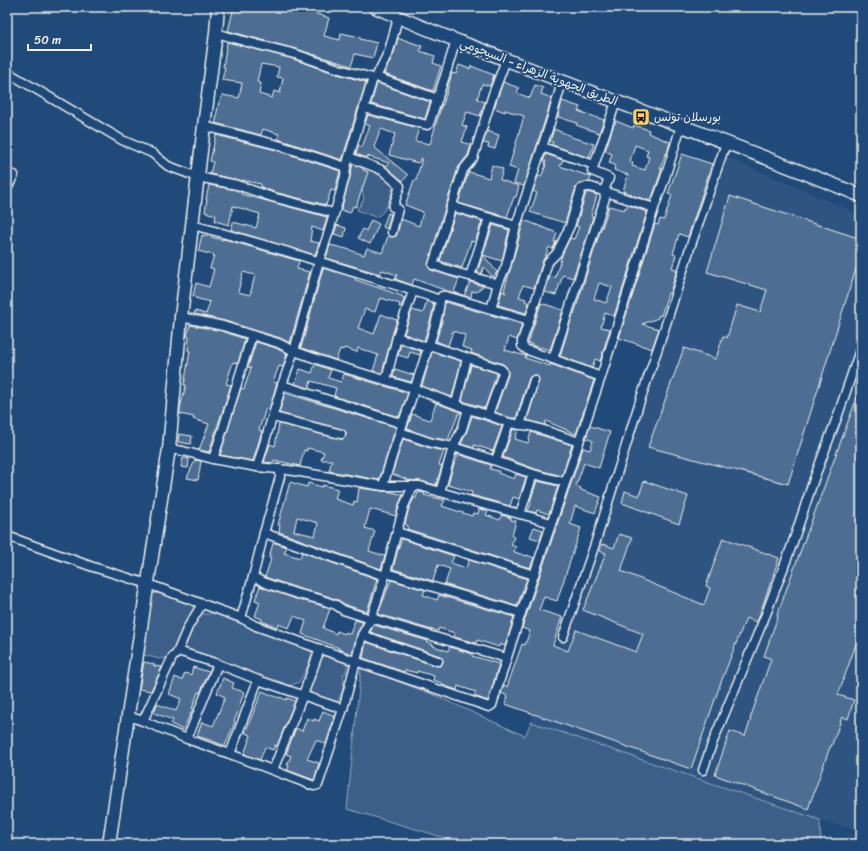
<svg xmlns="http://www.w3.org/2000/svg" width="868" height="851" font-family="Sriracha,'Playpen Sans Arabic',sans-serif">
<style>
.built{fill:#2d5581}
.green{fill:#3a5f88;stroke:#97a8b8}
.building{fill:#4d6e92;stroke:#f4f1e8;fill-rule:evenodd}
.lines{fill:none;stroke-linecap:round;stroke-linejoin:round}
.street-casing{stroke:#f4f1e8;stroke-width:11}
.secondary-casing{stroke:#f4f1e8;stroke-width:15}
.street{stroke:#1f4a7a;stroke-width:8}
.secondary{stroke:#1f4a7a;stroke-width:12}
.labels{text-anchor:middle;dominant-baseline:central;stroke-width:3.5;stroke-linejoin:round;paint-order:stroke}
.street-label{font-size:12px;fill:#f4f1e8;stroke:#1f4a7a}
.poi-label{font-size:12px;fill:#f4f1e8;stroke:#1f4a7a;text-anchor:start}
</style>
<rect width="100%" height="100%" fill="#1f4a7a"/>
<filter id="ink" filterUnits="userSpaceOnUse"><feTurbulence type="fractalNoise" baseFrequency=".025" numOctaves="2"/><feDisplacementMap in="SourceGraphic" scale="8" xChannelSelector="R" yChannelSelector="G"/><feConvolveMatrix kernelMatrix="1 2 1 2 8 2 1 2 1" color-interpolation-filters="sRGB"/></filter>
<g filter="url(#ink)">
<!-- built -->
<path class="built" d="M724,156L861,215V831L820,820L531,722Z"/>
<!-- green -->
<g class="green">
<path d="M366,168L372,171L394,184C390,196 388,213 375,217L357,210L364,199L360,179Z"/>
<path d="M159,593L181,601L191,602L197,608L174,651L169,653L166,658L159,659L141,654L150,594Z"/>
<path d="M216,610L308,648L312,653L307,668L299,682L287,687C252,672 216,658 179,647L190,633L199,614H210Z"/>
<path d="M328,651L348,654V663L346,673L343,674C346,686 341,695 335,705L308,693L309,676L318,659L322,658Z"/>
<path d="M361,668L432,694L525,736L531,722L820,820L821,844H461L429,833L347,809Z"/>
</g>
<!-- building -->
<g class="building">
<path d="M234,7H297L312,11L311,12L329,18L324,36L340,40L341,33L360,37V39L377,43L373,58L355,54L351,66L296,49L228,31Z"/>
<path d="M398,38L402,40V39L422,46L420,51L435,56L433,63L441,66L433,91L384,74L394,53Z"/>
<path d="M227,42L293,59L337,74L366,82L342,160L278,139L279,134L263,129L261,135L215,123L217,117H216L219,102L220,103L222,95L239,98L242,83L222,80L225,67H223ZM261,64L279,67L277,77L283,78L280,93L274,91L272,98L259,94L261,83L257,82Z"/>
<path d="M459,65L470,69L471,66L494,75L490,86L482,84L477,99L485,102L480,116L467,112L462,125L467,127L462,142L471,145L468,155L458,168L446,205L428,266L429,268L431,270L459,279L454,292L463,295L447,291L414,279L412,285L395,279L397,275L382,270L380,274L326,258L330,245L347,249L364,255L367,248L382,253L388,236L393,237L396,236L397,234L401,219L419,226L423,212L405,205L414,180L416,181L422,158L418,163L389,155L395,134L381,129L374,147L408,175L403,181L386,167L389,163L367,156V158L356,154L358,145L362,147L370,126L365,124L368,115L419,128L415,141L430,144L442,104L443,105L452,73L456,74Z"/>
<path d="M503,82L519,88L517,93L530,98L535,85L543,88L541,94L552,98L524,186L514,183L518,170L509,167L524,116L505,110V112L494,108Z"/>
<path d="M377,83L430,102L425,119L371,104Z"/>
<path d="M562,101L580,107L578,111L604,120L599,133L576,125L577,123L558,117Z"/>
<path d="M616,121L633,128L634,125L649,130L648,133L670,142L667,154L666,153L660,169H662L651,201L631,195L632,194L623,191L628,175L614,170L615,165L609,163L612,154L605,151L614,124H615ZM635,145L648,150L646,156L649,157L645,170L632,166L633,162L630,161Z"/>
<path d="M554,129L571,136V137L594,144L589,158L552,145L553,142L550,141Z"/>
<path d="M487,131L499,135L495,149L488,147L489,144L483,143Z"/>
<path d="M216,135L276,150L340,171L335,191L331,190L326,205L274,192L261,187V184L246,181L243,180V181L210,174L213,162L210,161Z"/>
<path d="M546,154L563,160L560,166L591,177L589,182H584L579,184L576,187L565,223L530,212L537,193L533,191L538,176L541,177L546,165L545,164L546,161H543Z"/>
<path d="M682,154L712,164L688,237L679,234L673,254L676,255L672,268L677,269L670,293H668L661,316L659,315L658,318L642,324L659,329L652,349L619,338L655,224L658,225L660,219L664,220L672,195L668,194Z"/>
<path d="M353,164L363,168V170L368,172L356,207L353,206L350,213L341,210L350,177Z"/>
<path d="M492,165L503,169L500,180L519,186L516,197H514L507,217L458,203L469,172L489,178Z"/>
<path d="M209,185L236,190L241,192V194L327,217L323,231L312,227L310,241L319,243L315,255L231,230L233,222L256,228L260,214L233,206L229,225L215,221L216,215L205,212L206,206L207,199H206Z"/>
<path d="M587,192L597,195L591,216H593L591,224L573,278L563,275L556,295L545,292L550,276L555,278L563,252L570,238L574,239L579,227L576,226L586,193Z"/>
<path d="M730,196L861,239V253L788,484L648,447L684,348L716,359L723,336L727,338L737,305L760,312L767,290L707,272Z"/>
<path d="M628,205L647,212L614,316L605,313L601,327L610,329L600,361L595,359L592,368L560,356L573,314H574L601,228H602L609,206L625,210V207L627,208ZM599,283L612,287L606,303L594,299Z"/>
<path d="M388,213L391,214L387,229L383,227Z"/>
<path d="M455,213L482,221L475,242L471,241L462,268L440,261Z"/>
<path d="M371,220L379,224L370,244L358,238L363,229L366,231Z"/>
<path d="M524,220L557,233L554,242H556L553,249L549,247L545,257L543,260L534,288L523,285L519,297L526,299L525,301L529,303L526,313L498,305L502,291L506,293L504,290L511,267Z"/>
<path d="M337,225L346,228L344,237L334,234Z"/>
<path d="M493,225L509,230L502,261L483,255Z"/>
<path d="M202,235L223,240L224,239L299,261L297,269L310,272L290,343L280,338L225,321L194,314L195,311L206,314L210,302L195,298L196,297L193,296L196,283L209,287L214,269L210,268L214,255L198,251ZM243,272L255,275L250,295L238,292Z"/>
<path d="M483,255L497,272L493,277L484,267L481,274L477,272Z"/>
<path d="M323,268L356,278L355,280H356L402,296V297L405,298L401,307H399L400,304L381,298V300H379L375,312L365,309L358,328L374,334L381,314L397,320L392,336L382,373L373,371L378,355L358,348L357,352L344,348L343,350L340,349L336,360L301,348Z"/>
<path d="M470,282L483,286L476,292L472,291L471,297L464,296Z"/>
<path d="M427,301L434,304L431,318L424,341L404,334L412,310L423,313Z"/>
<path d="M445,302L522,324L517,340L509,337L505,350L526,356L525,358L550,366V364L553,365L594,380L576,434L546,421L545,425L527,420L539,381L538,377L535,375L531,376L529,378L516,418H510L495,412L508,375L507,368L503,364L471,353L472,350L462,347L465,335L453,331L448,346L436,341L442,321Z"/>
<path d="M541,303L563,310L550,350L540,347L539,348L528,343Z"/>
<path d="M190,325L222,331L245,339L238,363L233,362L226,384L231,385L209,452L199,450L209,424L193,419L194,417L180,414V408L186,385H184L190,351H188L189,337L187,336Z"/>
<path d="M256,342L276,348L287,354L283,367L279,366L273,382L277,383L269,410L266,408L259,430L262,431L253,461L220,455L241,388L244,389L251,368L248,367Z"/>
<path d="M401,344L421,351L420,355L410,352L408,358L398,355Z"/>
<path d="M432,352L461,361L452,397L422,386Z"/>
<path d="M315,364L331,370L328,378L341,382L344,374L408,393L399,417L334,396L336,388L311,381L309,388L295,384L300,369L312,373Z"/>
<path d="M471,365L497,373L485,408L462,401Z"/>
<path d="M395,369L414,375L411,382L393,377Z"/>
<path d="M860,389H861V630L838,695L854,700L848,719L842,717L831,747H830L808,809L715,775L730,731L745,736L751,719H750L771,659L764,656L778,616L777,615Z"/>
<path d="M285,393L396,427L379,480L329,471L332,460H321L324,452L307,448V451L304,450L300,466L274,460L273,463L264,462L270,444L275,446L279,424L340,439H343L346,436V432L342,429L279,413Z"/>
<path d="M436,403L461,412V413H459L448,440L433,438L407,429L412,414L430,420Z"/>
<path d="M472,416L502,426L492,454L493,451L474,445V448L461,444L467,431Z"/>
<path d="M590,426L610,432L599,468L584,463L576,486L581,488V490L601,497L595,513L575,506L570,524L581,528L557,601L544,597L539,610L562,617L553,645L568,651L576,630L636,652L643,634L583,610L606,553L600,551L602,544L614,548L619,534L632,538L621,571L704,605L710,588L706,586L723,538L779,558L757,622L746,618L721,682L691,769L505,704L508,696L501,693L504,685L507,687L522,644L525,645L530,631L522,628L583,448L590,450L593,441L586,438Z"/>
<path d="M513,429L518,430L515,439L528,443L531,432L572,445L562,476L535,469L503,457Z"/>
<path d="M179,434L192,436L191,444L178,442Z"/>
<path d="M403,439L430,448L444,451L439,465L442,466L436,485L421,481L406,480V479L392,474Z"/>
<path d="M457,454L491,465L490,469L499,471L498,473L514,479L516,474L526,477L519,499L513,497L510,506L471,495L472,492L448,485L452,470L458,456L456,455Z"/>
<path d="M183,458L189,459L188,468L181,467Z"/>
<path d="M195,460L201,461L198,480L187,478Z"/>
<path d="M537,481L558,486L549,514L537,510L536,513L528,511L531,503L530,502Z"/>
<path d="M644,481L688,496L679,524L622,503L625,491L639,496Z"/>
<path d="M290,482L307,487L308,483L322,487L323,485L338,489L335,499L353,505L354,501L357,502L359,488L382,491L392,492L403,495L399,504L396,516L370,509L365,528L375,531L369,551L385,556L381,569L279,532L280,525H278ZM297,517L318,523L315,536L294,531Z"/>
<path d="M418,492L425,493L424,495L445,500L442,506L472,516L473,513L478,514L479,509L488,511L486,515L500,520L502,515L511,518V520L516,521L512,536L514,537L511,545L516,547L514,552L527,556V555L534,558L530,568L407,529L408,526L405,524L409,508L414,498H416Z"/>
<path d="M534,527L543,530L540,540L530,537Z"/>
<path d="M402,539L454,556L451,563L466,568L469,560L527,579L517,606L443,584H445L450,569L438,565L433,581L393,569L398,549Z"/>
<path d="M273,543L275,544L276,543L287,547L284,553L300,558L302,552L377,579L367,612L346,605L338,600L321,594L300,589L265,577L271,559L269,558Z"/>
<path d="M391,580L425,590L423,595L437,600L439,595L514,617L505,646L500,644L499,647L477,640L476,643L454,637L455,633L439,628L438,631L432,629V630L378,614Z"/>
<path d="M260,586L296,599L317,604L330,609L323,628L336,634L337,631L345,634L346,632L350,634L355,620L363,622L357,634L352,654L338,649L339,648L302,634L306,621L294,616L289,628L278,624L277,627L261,621L262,619L255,616L260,602L255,600Z"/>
<path d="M374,625L428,641L427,642L434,645L433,646L448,651L450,647L472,654V656L499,664L488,701L474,696L476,692L458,686L457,690L442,685V683L433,680L434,676L417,671V673L405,670L404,672L363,658L366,642L436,666L441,665L443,662L442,658L440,656L370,632Z"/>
<path d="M144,662L154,664V666L162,667L151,691L139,689Z"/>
<path d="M193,667L209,672L200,693L198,692L192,709H193L183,730L171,724L173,720L154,713L157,704L176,711L181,699L169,694L175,677L182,680L185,673L191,675Z"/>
<path d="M223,678L234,683L232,688L244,692L239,707H240L234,721L235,722L225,746L210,740L197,736L202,722L213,726L225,697L217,693Z"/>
<path d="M262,691L279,698L280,697L286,700L287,698L295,701L277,746L275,745L273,750L265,747L260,760L244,754L251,735L245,733Z"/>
<path d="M323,711L335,716L326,744L316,740L307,759L319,763L314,780L287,770L289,766L287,765L291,756L286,754L296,728L302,731L307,718L314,721V719L319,721Z"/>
</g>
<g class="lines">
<defs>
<g id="street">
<path d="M216,33L244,41L295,54L339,69L373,78"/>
<path d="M7,72L122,140L152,153L168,166L198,177L237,185L272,197L334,213"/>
<path d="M376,77L438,99"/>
<path d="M364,108L427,125L429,124L445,76L456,40"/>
<path d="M204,126L278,145L346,167"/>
<path d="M542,147L594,165"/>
<path d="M349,157L382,170L400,186L393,207L398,209L392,232"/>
<path d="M7,189L14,175"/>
<path d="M451,206L516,226"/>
<path d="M192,225C227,234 261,244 295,254C343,269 392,283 440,300C439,318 432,334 427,351C413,396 396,440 383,486"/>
<path d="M470,276L489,218"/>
<path d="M498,284L451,271L433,265L463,170L473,158L493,94L506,60"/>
<path d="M440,300L442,296H446L529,320"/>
<path d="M491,309L498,284L506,266L516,226L551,120L562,82"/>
<path d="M181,317L223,326L268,340L278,343L294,351L331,364L415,389L468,409L488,415L509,423L530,426L547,431L579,442"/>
<path d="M397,337L428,348"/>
<path d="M429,345L501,369L502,370L503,373L488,415"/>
<path d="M553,359L605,198L604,191L609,178L592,171L616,102"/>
<path d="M601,377L553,359L527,350L522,346V341L541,285L548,262L557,253L570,226L581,189L586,187H591L654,208"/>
<path d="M386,380L397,337L413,291"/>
<path d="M282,385L403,424"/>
<path d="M456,404L467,358"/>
<path d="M273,417L341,434"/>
<path d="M520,425L534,380"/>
<path d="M400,432L432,443L453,447L476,454L533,474L564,482"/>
<path d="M169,449L183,451L213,459L257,467L288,470L383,486H420L471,501L531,517L551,523"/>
<path d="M213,459L223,429L252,335"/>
<path d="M496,460L509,423"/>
<path d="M257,467L282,385L294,351L319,261L329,231L339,198L345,176L346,167L373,78L376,77L389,51L398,18"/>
<path d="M440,492L453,447L462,429L468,409"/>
<path d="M520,514L533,474"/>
<path d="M397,532L534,575"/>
<path d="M264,533L385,576"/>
<path d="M7,536L93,567L148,584L241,618L256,626L320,649L489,707L492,705L521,613L601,377L654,208L664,181L681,126"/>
<path d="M386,573L521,613"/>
<path d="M253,577L268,584L298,594L319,599L336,605L343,610L371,619"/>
<path d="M241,618L253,577L264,533L280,477V469"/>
<path d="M371,618L506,658"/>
<path d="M362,635L438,661"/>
<path d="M563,637L595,544L639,404L664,330L690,248L726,143"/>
<path d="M177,653L181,652L218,664L258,680L343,709"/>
<path d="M128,716L143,721L187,739L230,754L314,786L318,785L343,709L356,661L362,635L371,619L385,576L386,573L393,546L404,506L413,486"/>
<path d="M143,721L172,658L177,653L188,627L202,604"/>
<path d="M187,739L218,664"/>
<path d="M230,754L258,680"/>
<path d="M273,770L303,695L320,649"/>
<path d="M703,770L712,744L766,614L792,545L814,479L838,415L861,347"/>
</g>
<g id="secondary">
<path d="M375,7C409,22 444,36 479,49C606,100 735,143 861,196"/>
<path d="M109,844L144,607L169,449L181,317L204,126L216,33L218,7"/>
</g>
</defs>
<!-- street casing -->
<use href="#street" class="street-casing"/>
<!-- secondary casing -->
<use href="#secondary" class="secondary-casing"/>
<!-- street -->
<use href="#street" class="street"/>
<!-- secondary -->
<use href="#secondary" class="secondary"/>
</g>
</g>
<!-- icons -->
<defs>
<symbol id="bus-square" viewBox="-11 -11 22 22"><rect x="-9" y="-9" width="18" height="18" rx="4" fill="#ffd166" stroke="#1f4a7a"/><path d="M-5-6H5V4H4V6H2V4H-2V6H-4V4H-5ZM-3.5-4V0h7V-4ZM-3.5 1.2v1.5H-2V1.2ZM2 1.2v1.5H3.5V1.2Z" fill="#111"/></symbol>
</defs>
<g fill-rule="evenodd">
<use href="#bus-square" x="631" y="107" width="20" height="20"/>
</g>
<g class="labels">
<!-- street labels -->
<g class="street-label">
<text transform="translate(539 72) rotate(21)">الطريق الجهوية الزهراء - السيجومي</text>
</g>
<!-- poi labels -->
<g class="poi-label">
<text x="654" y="117">بورسلان تونس</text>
</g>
</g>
<!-- margin -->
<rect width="868" height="851" fill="none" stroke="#1f4a7a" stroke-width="24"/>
<rect x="12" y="12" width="844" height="827" fill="none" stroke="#f4f1e8" stroke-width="1.5" filter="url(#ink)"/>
<!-- scale -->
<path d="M28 44v6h63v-6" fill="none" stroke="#f4f1e8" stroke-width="2"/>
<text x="34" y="44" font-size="12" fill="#f4f1e8" stroke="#1f4a7a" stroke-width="3" paint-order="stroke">50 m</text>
</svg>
